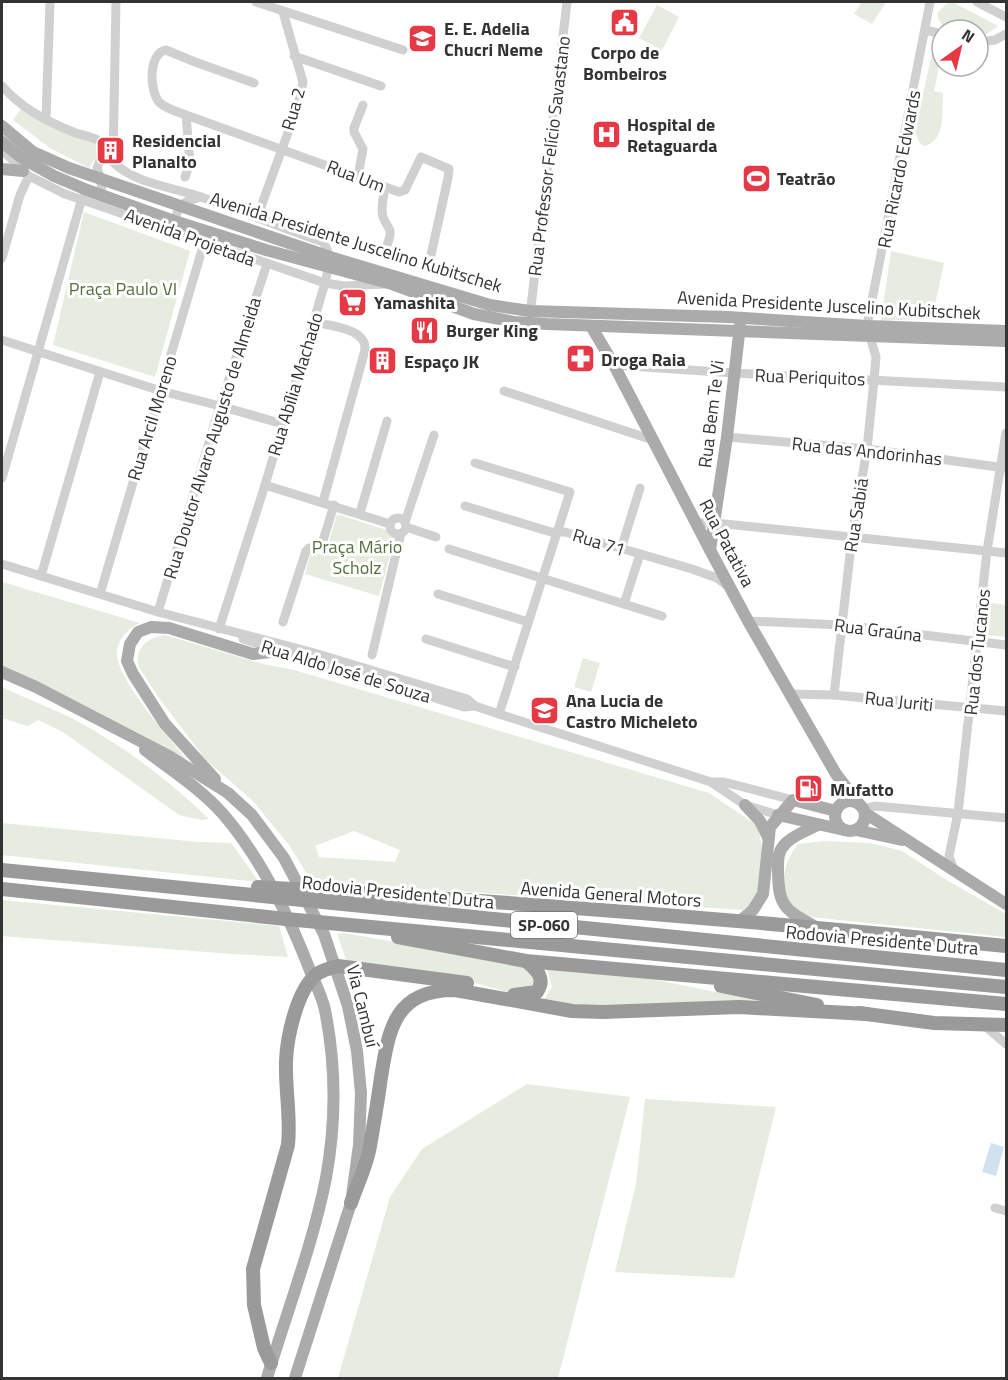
<svg xmlns="http://www.w3.org/2000/svg" width="1008" height="1380" font-family="'Titillium Web',sans-serif">
<style>
.green{fill:#e6ecdf;fill-rule:evenodd}
.water{fill:#cfe2ee}
.lines{fill:none;stroke-linecap:round;stroke-linejoin:round}
.minor-tunnel{stroke:#d6d6d6;stroke-width:9;stroke-dasharray:9 4.5;stroke-linecap:butt}
.minor{stroke:#d0d0d0;stroke-width:9}
.major{stroke:#ababab;stroke-width:12}
.highway{stroke:#9a9a9a;stroke-width:14}
.labels{text-anchor:middle;dominant-baseline:central;stroke-width:6;stroke-linejoin:round;paint-order:stroke}
.shield{fill:#fff;stroke:#707070;stroke-width:1.5}
.shield-label{font-size:16px;font-weight:bold;fill:#333}
.poi-label{font-size:18px;font-weight:bold;fill:#333;stroke:#fff;text-anchor:start}
.street-label{font-size:18px;fill:#333;stroke:#fff}
.park-label{font-size:18px;fill:#56703f;stroke:#fff}
</style>
<rect width="100%" height="100%" fill="#fff"/>
<!-- green -->
<g class="green">
<path d="M862,2H886L872,24L854,14Z"/>
<path d="M954,3L998,26L981,38L978,37V30L945,29L939,20L937,13L946,4Z"/>
<path d="M657,5L679,17L662,50L639,38Z"/>
<path d="M934,44L942,53V66H939L934,91L943,93C942,112 946,141 924,146L919,142L915,131Z"/>
<path d="M23,106L99,140V153L89,168L50,148L13,120Z"/>
<path d="M84,212L190,251L155,377L53,345Z"/>
<path d="M891,251L944,263L932,318L881,321Z"/>
<path d="M337,514L396,533L379,596L305,574L311,552L325,556Z"/>
<path d="M2,582L140,623C128,628 116,641 117,655C119,682 168,736 186,759L2,669Z"/>
<path d="M986,602L1006,605V637L980,634Z"/>
<path d="M165,635L263,664L294,670L709,793L755,824C766,839 764,890 751,905C750,906 744,909 743,910L312,882L289,845L253,801L206,760L159,698L139,667C134,647 148,638 165,635ZM354,831L400,850L395,862L319,857L315,846Z"/>
<path d="M583,658L600,663L591,692L574,687Z"/>
<path d="M2,687C26,699 53,708 77,721C125,747 170,781 209,819L202,820L179,815L63,732L38,720L28,726L2,718Z"/>
<path d="M2,823L198,842L231,843L259,882L2,855Z"/>
<path d="M824,841L870,843L902,851L948,881L1006,914V937L810,917L796,911L786,902C783,878 782,865 798,844Z"/>
<path d="M2,900L279,926L288,957L232,954L2,936Z"/>
<path d="M344,933L446,951L526,961L541,986L518,995L465,980L348,965L337,934Z"/>
<path d="M547,970L652,979L770,1003L633,1010L540,1002L545,998L552,987Z"/>
<path d="M527,1084L630,1097L558,1378H338L390,1197L422,1149Z"/>
<path d="M645,1099L776,1107L734,1278L615,1272L636,1184Z"/>
</g>
<!-- water -->
<path class="water" d="M991,1143L1004,1147L996,1176L982,1172Z"/>
<g class="lines">
<!-- minor-tunnel -->
<path class="minor-tunnel" d="M259,213L262,204"/>
<!-- minor -->
<g class="minor">
<path d="M116,2L113,162C134,183 171,187 198,196C240,211 281,227 323,242C333,256 328,268 325,283L265,485L219,629"/>
<path d="M256,2L403,50"/>
<path d="M977,2L1006,17"/>
<path d="M925,30L942,34"/>
<path d="M978,42L995,40L1006,34"/>
<path d="M294,56L381,86"/>
<path d="M254,83L195,62L166,50C148,53 149,92 160,103C167,109 178,112 186,115L399,192L405,190L421,157L449,169L448,178L429,264"/>
<path d="M2,86C21,108 49,123 76,133C85,136 95,137 102,143L103,152L114,153"/>
<path d="M46,119L50,2"/>
<path d="M2,150L29,176L65,194L325,283L344,286L384,284"/>
<path d="M358,176L363,149L354,132V128L363,105"/>
<path d="M185,177L190,163L186,115"/>
<path d="M385,187C384,197 380,207 383,217C388,230 394,228 387,245"/>
<path d="M102,199L101,179L97,168L103,152"/>
<path d="M262,204L298,105L303,82L283,12"/>
<path d="M173,227L179,206L188,201L201,197"/>
<path d="M2,258L20,195L29,176"/>
<path d="M530,315L567,2"/>
<path d="M314,322C330,326 367,328 365,350L323,502"/>
<path d="M2,340L161,391L220,406L283,424"/>
<path d="M614,365L734,373L1006,387"/>
<path d="M504,391L653,440"/>
<path d="M727,437L867,449L1005,468"/>
<path d="M475,463L570,492L499,714"/>
<path d="M2,478L82,198"/>
<path d="M265,485L390,524"/>
<path d="M465,506L551,532H565L692,569L717,578L728,586"/>
<path d="M360,513L387,421"/>
<circle cx="398" cy="526" r="8"/>
<path d="M405,522L434,435"/>
<path d="M695,523H715L1006,553"/>
<path d="M406,527L436,537"/>
<path d="M449,549L662,616"/>
<path d="M621,549L640,488"/>
<path d="M2,564L158,612L311,652L467,699L475,706L499,714L711,782"/>
<path d="M41,576L100,372"/>
<path d="M100,594L204,243"/>
<path d="M438,594L528,622"/>
<path d="M624,604L640,554"/>
<path d="M158,612L220,406L267,264"/>
<path d="M748,621L842,625L1006,645"/>
<path d="M283,622L306,551L309,548L321,547L334,505"/>
<path d="M243,639L464,707L475,706"/>
<path d="M426,639L515,667"/>
<path d="M372,655L401,533"/>
<path d="M791,694L834,695L1006,711"/>
<path d="M834,695L852,537L867,449L874,380L876,357L867,326L930,2"/>
<path d="M864,809L875,806L1006,818"/>
<path d="M778,815L745,805L711,782H724L793,800"/>
<path d="M954,870L949,856L958,813L987,551L1006,433"/>
<path d="M984,1025L1006,1044"/>
<path d="M995,1208L1006,1211"/>
</g>
<!-- major -->
<g class="major">
<path d="M2,126L33,152L69,168L330,257L490,305L530,311L728,317L867,326L1006,331"/>
<path d="M2,142L22,158L54,176L87,190L174,221L266,250L392,284L474,314L514,322L547,324L1006,341"/>
<path d="M2,169L23,171"/>
<path d="M591,326L614,365L710,550L748,621L836,774L859,804"/>
<path d="M710,550L727,437L740,326"/>
<path d="M2,672L36,687L169,756L228,793L252,815L284,858L324,934L348,1006L357,1051L361,1093L359,1145L351,1203L295,1378"/>
<path d="M145,750C171,770 201,789 223,814C261,858 288,914 309,968C314,981 322,996 325,1010C336,1065 336,1123 326,1178C313,1244 286,1314 267,1378"/>
<path d="M215,779L165,724L133,674L127,661L130,644L138,632L151,627L169,628L253,654L278,651"/>
<circle cx="850" cy="816" r="15"/>
<path d="M745,805L760,821L768,837"/>
<path d="M865,813L1006,904"/>
<path d="M778,815L844,830"/>
<path d="M856,830L902,840"/>
<path d="M739,922L753,910L763,894L770,827L793,800L836,811"/>
<path d="M814,926C783,909 778,905 778,868C778,858 778,851 786,843C794,835 808,830 818,825"/>
</g>
<!-- highway -->
<g class="highway">
<path d="M2,870L1006,970"/>
<path d="M258,887C508,901 758,921 1006,946"/>
<path d="M2,889L286,919L1006,987"/>
<path d="M398,937L526,961L1006,1004"/>
<path d="M721,986L817,1005"/>
<path d="M514,995L537,992C546,978 537,970 526,961"/>
<path d="M859,1013L934,1023L1006,1025"/>
<path d="M351,1203C357,1185 367,1165 370,1146C374,1123 378,1100 381,1077C389,1028 395,990 455,990L572,1011L603,1012L739,1007L867,1014"/>
<path d="M271,1363L264,1348L254,1305L253,1269L288,1145C291,1117 285,1089 286,1061C287,1037 297,989 317,974C323,970 331,968 338,966L467,983"/>
</g>
</g>
<!-- icons -->
<defs>
<symbol id="civic-square" viewBox="-11 -11 22 22"><rect x="-9" y="-9" width="18" height="18" rx="4" fill="#e63946" stroke="#fff"/><path d="M-.6-6.5H3V-4.5H.6V-3L4-1V1h2V6H-6V1h2V-1L-.6-3ZM-1.2 2.5V6h2.4V2.5Z" fill="#fff"/></symbol>
<symbol id="school-square" viewBox="-11 -11 22 22"><rect x="-9" y="-9" width="18" height="18" rx="4" fill="#e63946" stroke="#fff"/><path d="M0-5L7-2L0 1L-7-2ZM-4 1L0 2.5L4 1V4Q0 6-4 4Z" fill="#fff"/></symbol>
<symbol id="hospital-square" viewBox="-11 -11 22 22"><rect x="-9" y="-9" width="18" height="18" rx="4" fill="#e63946" stroke="#fff"/><path d="M-5-5h3v3.5h4V-5h3V5h-3V1.5h-4V5h-3Z" fill="#fff"/></symbol>
<symbol id="building-square" viewBox="-11 -11 22 22"><rect x="-9" y="-9" width="18" height="18" rx="4" fill="#e63946" stroke="#fff"/><path d="M-4-6H4V6H1V3H-1V6H-4ZM-2.5-4.3h1.7v1.8h-1.7ZM.8-4.3h1.7v1.8H.8ZM-2.5-1h1.7V.8h-1.7ZM.8-1h1.7V.8H.8Z" fill="#fff"/></symbol>
<symbol id="stadium-square" viewBox="-11 -11 22 22"><rect x="-9" y="-9" width="18" height="18" rx="4" fill="#e63946" stroke="#fff"/><path d="M0-5a6.5 5 0 1 0 0 10a6.5 5 0 1 0 0-10ZM-3.5-1.8h7v3.6h-7Z" fill="#fff"/></symbol>
<symbol id="supermarket-square" viewBox="-11 -11 22 22"><rect x="-9" y="-9" width="18" height="18" rx="4" fill="#e63946" stroke="#fff"/><path d="M-6-5.5h2.5l.6 2H6L4.5 2H-2.5L-4.4-4H-6ZM-1.5 3.2a1.3 1.3 0 1 0 .1 0ZM3 3.2a1.3 1.3 0 1 0 .1 0Z" fill="#fff"/></symbol>
<symbol id="restaurant-square" viewBox="-11 -11 22 22"><rect x="-9" y="-9" width="18" height="18" rx="4" fill="#e63946" stroke="#fff"/><path d="M-5-6h1v4h1v-4h1v4h1v-4h1v5L-1.5 .5V6h-2V.5L-5-1ZM5-6V6H3V1.5H1.5Q1.5-4 5-6Z" fill="#fff"/></symbol>
<symbol id="pharmacy-square" viewBox="-11 -11 22 22"><rect x="-9" y="-9" width="18" height="18" rx="4" fill="#e63946" stroke="#fff"/><path d="M-2-6h4v4h4v4h-4v4h-4v-4h-4v-4h4Z" fill="#fff"/></symbol>
<symbol id="fuel-square" viewBox="-11 -11 22 22"><rect x="-9" y="-9" width="18" height="18" rx="4" fill="#e63946" stroke="#fff"/><path d="M-5.5-6h7V0h2V4h1.3V-2.5L3-4.5l.8-.8L6-3V5H2.5V1h-1V6h-7ZM-4.2-4.7v3.2H.2V-4.7Z" fill="#fff"/></symbol>
</defs>
<g fill-rule="evenodd">
<use href="#civic-square" x="608" y="6" width="33" height="33"/>
<use href="#school-square" x="406" y="22" width="33" height="33"/>
<use href="#hospital-square" x="590" y="118" width="33" height="33"/>
<use href="#building-square" x="94" y="134" width="33" height="33"/>
<use href="#stadium-square" x="740" y="162" width="33" height="33"/>
<use href="#supermarket-square" x="336" y="286" width="33" height="33"/>
<use href="#restaurant-square" x="408" y="314" width="33" height="33"/>
<use href="#pharmacy-square" x="564" y="342" width="33" height="33"/>
<use href="#building-square" x="366" y="344" width="33" height="33"/>
<use href="#school-square" x="528" y="694" width="33" height="33"/>
<use href="#fuel-square" x="792" y="772" width="33" height="33"/>
</g>
<g class="labels">
<!-- shield labels -->
<rect class="shield" x="511" y="912" width="66" height="26" rx="4.5"/>
<g class="shield-label">
<text x="544" y="925">SP-060</text>
</g>
<!-- poi labels -->
<g class="poi-label">
<text x="444" y="28">E. E. Adelia<tspan x="444" dy="21">Chucri Neme</tspan></text>
<text x="625" y="52" text-anchor="middle">Corpo de<tspan x="625" dy="21">Bombeiros</tspan></text>
<text x="627" y="124">Hospital de<tspan x="627" dy="21">Retaguarda</tspan></text>
<text x="132" y="140">Residencial<tspan x="132" dy="21">Planalto</tspan></text>
<text x="777" y="178">Teatrão</text>
<text x="374" y="302">Yamashita</text>
<text x="446" y="330">Burger King</text>
<text x="601" y="359">Droga Raia</text>
<text x="404" y="361">Espaço JK</text>
<text x="566" y="700">Ana Lucia de<tspan x="566" dy="21">Castro Micheleto</tspan></text>
<text x="830" y="789">Mufatto</text>
</g>
<!-- street labels -->
<g class="street-label">
<text transform="translate(293 109) rotate(-74)">Rua 2</text>
<text transform="translate(549 156) rotate(-83)">Rua Professor Felício Savastano</text>
<text transform="translate(899 169) rotate(-79)">Rua Ricardo Edwards</text>
<text transform="translate(356 176) rotate(21)">Rua Um</text>
<text transform="translate(190 237) rotate(20)">Avenida Projetada</text>
<text transform="translate(356 242) rotate(17)">Avenida Presidente Juscelino Kubitschek</text>
<text transform="translate(829 305) rotate(3)">Avenida Presidente Juscelino Kubitschek</text>
<text transform="translate(810 377) rotate(2)">Rua Periquitos</text>
<text transform="translate(295 384) rotate(-73)">Rua Abília Machado</text>
<text transform="translate(711 414) rotate(-83)">Rua Bem Te Vi</text>
<text transform="translate(152 418) rotate(-73)">Rua Arcil Moreno</text>
<text transform="translate(212 438) rotate(-73)">Rua Doutor Alvaro Augusto de Almeida</text>
<text transform="translate(867 451) rotate(6)">Rua das Andorinhas</text>
<text transform="translate(856 515) rotate(-81)">Rua Sabiá</text>
<text transform="translate(599 542) rotate(17)">Rua 71</text>
<text transform="translate(727 543) rotate(62)">Rua Patativa</text>
<text transform="translate(878 630) rotate(7)">Rua Graúna</text>
<text transform="translate(977 652) rotate(-84)">Rua dos Tucanos</text>
<text transform="translate(346 671) rotate(17)">Rua Aldo José de Souza</text>
<text transform="translate(899 701) rotate(6)">Rua Juriti</text>
<text transform="translate(398 892) rotate(6)">Rodovia Presidente Dutra</text>
<text transform="translate(611 894) rotate(4)">Avenida General Motors</text>
<text transform="translate(882 940) rotate(5)">Rodovia Presidente Dutra</text>
<text transform="translate(363 1006) rotate(76)">Via Cambuí</text>
</g>
<!-- park labels -->
<g class="park-label">
<text x="123" y="288">Praça Paulo VI</text>
<text x="357" y="546">Praça Mário<tspan x="357" dy="21">Scholz</tspan></text>
</g>
</g>
<!-- border -->
<rect width="1008" height="1380" fill="none" stroke="#333333" stroke-width="6"/>
<!-- north arrow -->
<g transform="translate(960 48) rotate(34)"><circle r="28" fill="#ffffff" stroke="#adadad" stroke-width="1.5"/>
<path d="M0-4.5L10 22L0 15L-10 22Z" fill="#e63946"/>
<text y="-9" font-size="16" font-weight="bold" text-anchor="middle" fill="#333333">N</text>
</g>
</svg>
